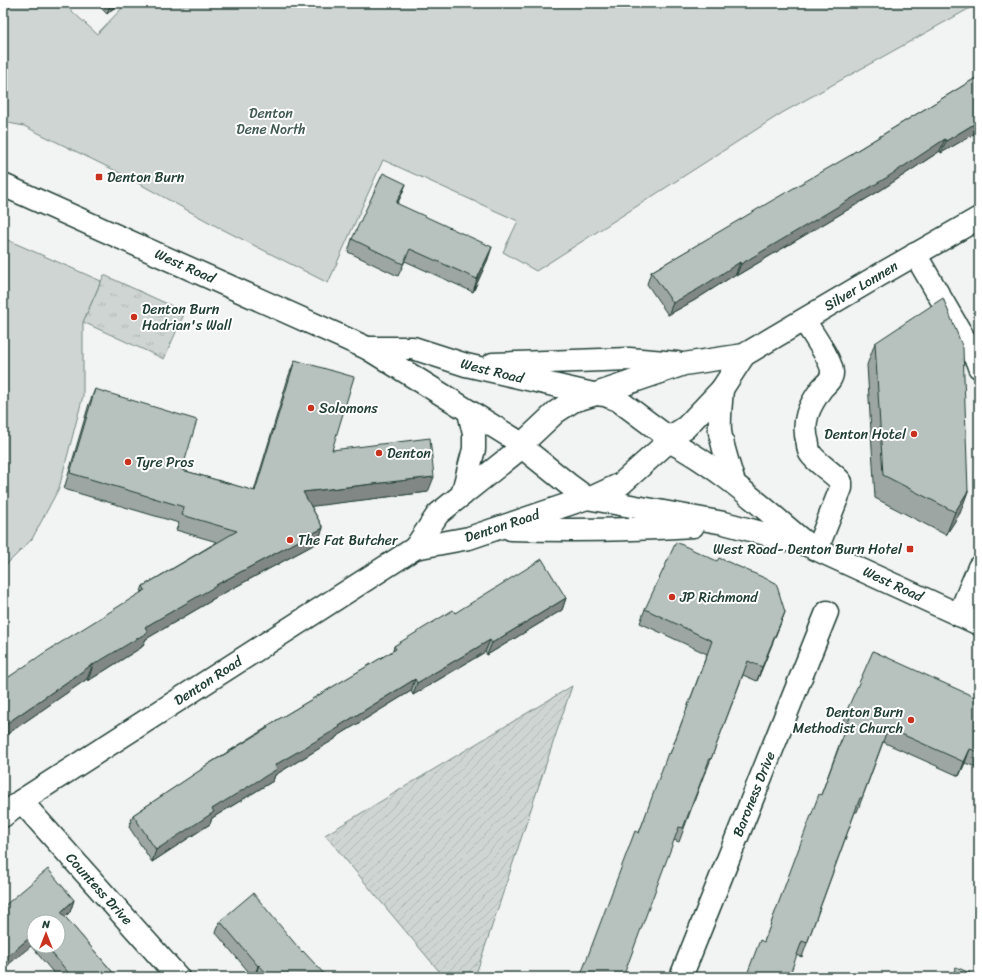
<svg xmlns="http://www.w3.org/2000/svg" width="982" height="980" font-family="Sriracha,sans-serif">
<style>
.grass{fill:url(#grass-tufts);stroke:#768984}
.park{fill:#ced5d3;stroke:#768984}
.garden{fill:url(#garden-furrows);stroke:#768984}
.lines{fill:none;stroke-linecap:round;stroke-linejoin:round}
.minor-casing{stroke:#1f3d34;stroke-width:25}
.major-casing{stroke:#1f3d34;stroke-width:25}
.minor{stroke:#fff;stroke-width:22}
.major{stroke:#fff;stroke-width:22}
.wall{fill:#9da6a3;stroke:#1f3d34;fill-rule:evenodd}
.shaded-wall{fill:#808784;stroke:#1f3d34}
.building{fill:#b7c1bd;stroke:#1f3d34}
.poi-dot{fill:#c8321e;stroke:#fff;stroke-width:1.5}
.labels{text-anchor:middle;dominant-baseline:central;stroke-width:4;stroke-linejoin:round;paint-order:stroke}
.park-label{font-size:14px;fill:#425b54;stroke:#fff}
.poi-label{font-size:14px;fill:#1f3d34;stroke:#fff;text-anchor:start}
.street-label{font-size:14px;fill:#1f3d34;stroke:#fff}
</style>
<defs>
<pattern id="grass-tufts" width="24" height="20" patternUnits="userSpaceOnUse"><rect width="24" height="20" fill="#ced5d3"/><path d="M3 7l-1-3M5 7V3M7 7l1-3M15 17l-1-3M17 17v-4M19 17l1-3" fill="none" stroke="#b0b8b6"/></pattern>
<pattern id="garden-furrows" width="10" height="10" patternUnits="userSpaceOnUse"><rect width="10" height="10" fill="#ced5d3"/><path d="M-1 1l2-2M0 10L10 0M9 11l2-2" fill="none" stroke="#b0b8b6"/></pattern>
</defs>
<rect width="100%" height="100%" fill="#f2f3f3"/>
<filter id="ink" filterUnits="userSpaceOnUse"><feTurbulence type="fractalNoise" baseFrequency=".025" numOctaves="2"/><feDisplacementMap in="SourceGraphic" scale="8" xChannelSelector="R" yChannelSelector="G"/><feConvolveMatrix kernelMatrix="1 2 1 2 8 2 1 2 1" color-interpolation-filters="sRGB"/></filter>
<g filter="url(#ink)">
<!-- grass -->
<path class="grass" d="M104,275L185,312L164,359L83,322Z"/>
<!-- park -->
<g class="park">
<path d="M11,3H63L97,34L127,3H979L782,113L536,271L503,252L518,221L383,160L328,283L216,226L118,172L24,126L3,122V20Z"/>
<path d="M3,238L101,281L83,322V396L59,488L32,539L3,568Z"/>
</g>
<!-- garden -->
<path class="garden" d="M572,686L475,977H444L325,835Z"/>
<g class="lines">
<defs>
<g id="minor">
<path d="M915,254L977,361L979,367"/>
<path d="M804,320C810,330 833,362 832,373C832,379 826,384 822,388C809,406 801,421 808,444C808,447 809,451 810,453C816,463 833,472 841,482V488L817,549"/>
<path d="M959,615L979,567"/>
<path d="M21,801L178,977"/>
<path d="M681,977L827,612"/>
</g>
<g id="major">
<path d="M3,185L367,348L522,444"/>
<path d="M367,348H413L466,365L593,394"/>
<path d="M493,364L629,359L677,363"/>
<path d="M722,389C721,403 719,418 720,432C723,449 729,466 734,483"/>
<path d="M596,394L684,364L744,355L883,273L979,218"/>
<path d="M669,438L686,427L722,389L744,355"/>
<path d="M669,441C719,467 760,505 803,541"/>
<path d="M522,444V447L568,484L587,498L724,523L807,545L979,624"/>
<path d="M522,444L556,412L573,401L596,394L605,395L618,400L669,438"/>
<path d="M462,495L474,449V434L469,412"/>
<path d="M591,498L621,484L669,441V438"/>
<path d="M511,529C572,531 632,530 693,526"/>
<path d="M415,548L438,514L522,447"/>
<path d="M3,816L21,801L415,548L469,538L587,498"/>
</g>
</defs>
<!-- minor casing -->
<use href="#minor" class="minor-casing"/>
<!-- major casing -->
<use href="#major" class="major-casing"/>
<!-- minor -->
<use href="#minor" class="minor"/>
<!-- major -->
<use href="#major" class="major"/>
</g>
<!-- wall -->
<g class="wall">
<path d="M96,3H119L107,14Z"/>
<path d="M979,76V131L941,153L940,151L881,190L736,276V274L695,300L668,315L647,284L651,272L850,156L851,154Z"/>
<path d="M406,184L401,196L397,204L488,259L473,292L405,261L398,276L348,252L352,239Z"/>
<path d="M875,343L968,491L960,513L946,535L875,498L867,365Z"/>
<path d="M295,360L332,450L428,492L311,506L323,528L317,543L211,600V601L146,639L142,647L88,681L87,679L3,737V681L140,594L143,586L217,542L176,530L179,523L64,489L89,404L95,389L182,470L254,491L289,375Z"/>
<path d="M566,598L562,610L487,655L485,652L413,695L411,691L336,737L335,739L275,775L273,781L212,818L210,824L152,862L129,827L133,815L201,770L202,768L266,728L267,726L393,651L394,646L455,613Z"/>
<path d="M645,609L785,612L757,681L743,675L706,772H705L679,842L674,840L639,833L670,754L707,654L640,623Z"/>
<path d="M979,699V768L965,763L959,776L883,742L857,812H855L802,957L764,942L821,795L846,726L842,724L847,710Z"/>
<path d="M74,900L70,912L65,917L116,976L115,977H57L31,946L3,907ZM34,922L58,946H34Z"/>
<path d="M220,921L302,952L327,977H253L216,933Z"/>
</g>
<!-- shaded-wall -->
<g class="shaded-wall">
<path d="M111,3H119L107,14Z"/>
<path d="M979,121V131L941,153L946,141Z"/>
<path d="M945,139L940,151L881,190L736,276L741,264Z"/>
<path d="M406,184L401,196L392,215L396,203Z"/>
<path d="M492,247L488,259L473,292L477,279Z"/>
<path d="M740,262L736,274L695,300L668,315L673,303Z"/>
<path d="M434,477L428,492L298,508L303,492Z"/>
<path d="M968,491L960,513L946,535L955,512Z"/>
<path d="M323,528L317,543L211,600V601L146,639L142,647L88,681L93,665L145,627L216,585Z"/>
<path d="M566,598L562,610L487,655L492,643Z"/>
<path d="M785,612L780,625L757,681L762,667Z"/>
<path d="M490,640L485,652L413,695L417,683Z"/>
<path d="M93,664L87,679L3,737V726Z"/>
<path d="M415,679L411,691L336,737L335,739L275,775L273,781L212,818L210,824L152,862L156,850L212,809L275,765L339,726Z"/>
<path d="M970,749L965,763L959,776L964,762Z"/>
<path d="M74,900L70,912L58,923L61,912Z"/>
<path d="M34,934V937L31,946L3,969V960Z"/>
<path d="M259,965L255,977H254L258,966Z"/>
</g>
<!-- building -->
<g class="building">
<path d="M979,76V121L946,141L945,139L886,178L741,264L740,262L700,288L673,303L651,272L773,200L851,155V154Z"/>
<path d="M383,173L406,184L396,203L492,247L477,279L410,249L403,264L352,239Z"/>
<path d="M943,298L963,348L968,491L955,512L883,475L875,343Z"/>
<path d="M295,360L354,377L332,450L430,438L434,477L303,492L323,528L216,585V586L145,627L148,632L93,665V664L3,726V681L44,653L145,590L143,586L237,531L182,515L184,507L70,473L95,389L197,420L182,470L255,491Z"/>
<path d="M676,542L717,561L719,558L776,583L785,612L762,667L748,661L711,759L710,758L683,828L679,827L623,977H580L635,831L639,833L668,753L670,754L712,641L645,609Z"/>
<path d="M542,559L566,598L492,643L490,640L417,683L415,679L339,726L340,727L275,765L277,769L212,809L214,812L156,850L133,815L202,769V768L268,728L267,726L396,649L394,646L453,610L455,613Z"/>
<path d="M873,651L979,699V752L970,749L964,762L888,728L862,798H860L807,943L802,941L789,977H746L760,940L764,942L819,794L821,795L852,712L847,710Z"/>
<path d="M48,869L74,900L61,912L116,976L115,977H72L46,946H58V922H34V934L3,960V907Z"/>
<path d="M253,893L302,952L303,951L327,977H270L259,965L258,966L220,921Z"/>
<path d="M956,967L979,977H952Z"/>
</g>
</g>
<!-- markers -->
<g class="poi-dot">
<rect x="95" y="173" width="8" height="8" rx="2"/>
<circle cx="134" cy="317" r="4"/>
<circle cx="311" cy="408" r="4"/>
<circle cx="914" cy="434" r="4"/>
<circle cx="379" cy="453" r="4"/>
<circle cx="128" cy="462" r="4"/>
<circle cx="290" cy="540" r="4"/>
<rect x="906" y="545" width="8" height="8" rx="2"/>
<circle cx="672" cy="597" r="4"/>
<circle cx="911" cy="720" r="4"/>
</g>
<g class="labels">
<!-- park labels -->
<g class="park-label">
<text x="271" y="113">Denton<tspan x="271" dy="16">Dene North</tspan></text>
</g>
<!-- poi labels -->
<g class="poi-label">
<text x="107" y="177">Denton Burn</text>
<text x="142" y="309">Denton Burn<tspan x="142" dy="16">Hadrian's Wall</tspan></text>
<text x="319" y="408">Solomons</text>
<text x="906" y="434" text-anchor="end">Denton Hotel</text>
<text x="387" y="453">Denton</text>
<text x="136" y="462">Tyre Pros</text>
<text x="298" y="540">The Fat Butcher</text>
<text x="902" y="549" text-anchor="end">West Road- Denton Burn Hotel</text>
<text x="680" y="597">JP Richmond</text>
<text x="903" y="712" text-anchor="end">Denton Burn<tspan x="903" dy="16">Methodist Church</tspan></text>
</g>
<!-- street labels -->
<g class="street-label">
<text transform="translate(185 266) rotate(24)">West Road</text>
<text transform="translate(861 286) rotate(-31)">Silver Lonnen</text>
<text transform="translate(492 371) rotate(14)">West Road</text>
<text transform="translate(502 526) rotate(-18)">Denton Road</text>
<text transform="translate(893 584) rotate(25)">West Road</text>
<text transform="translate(208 681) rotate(-33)">Denton Road</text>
<text transform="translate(754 794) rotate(-68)">Baroness Drive</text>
<text transform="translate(99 889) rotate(48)">Countess Drive</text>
</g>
</g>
<!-- margin -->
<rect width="982" height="980" fill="none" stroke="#fff" stroke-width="16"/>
<rect x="8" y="8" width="966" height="964" fill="none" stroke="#1f3d34" stroke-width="1.5" filter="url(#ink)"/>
<!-- north arrow -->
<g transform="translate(46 934)"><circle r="19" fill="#ffffff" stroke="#a5b1ae"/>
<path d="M0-3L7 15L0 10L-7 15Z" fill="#c8321e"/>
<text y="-6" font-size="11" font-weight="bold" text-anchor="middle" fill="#1f3d34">N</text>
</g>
</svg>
